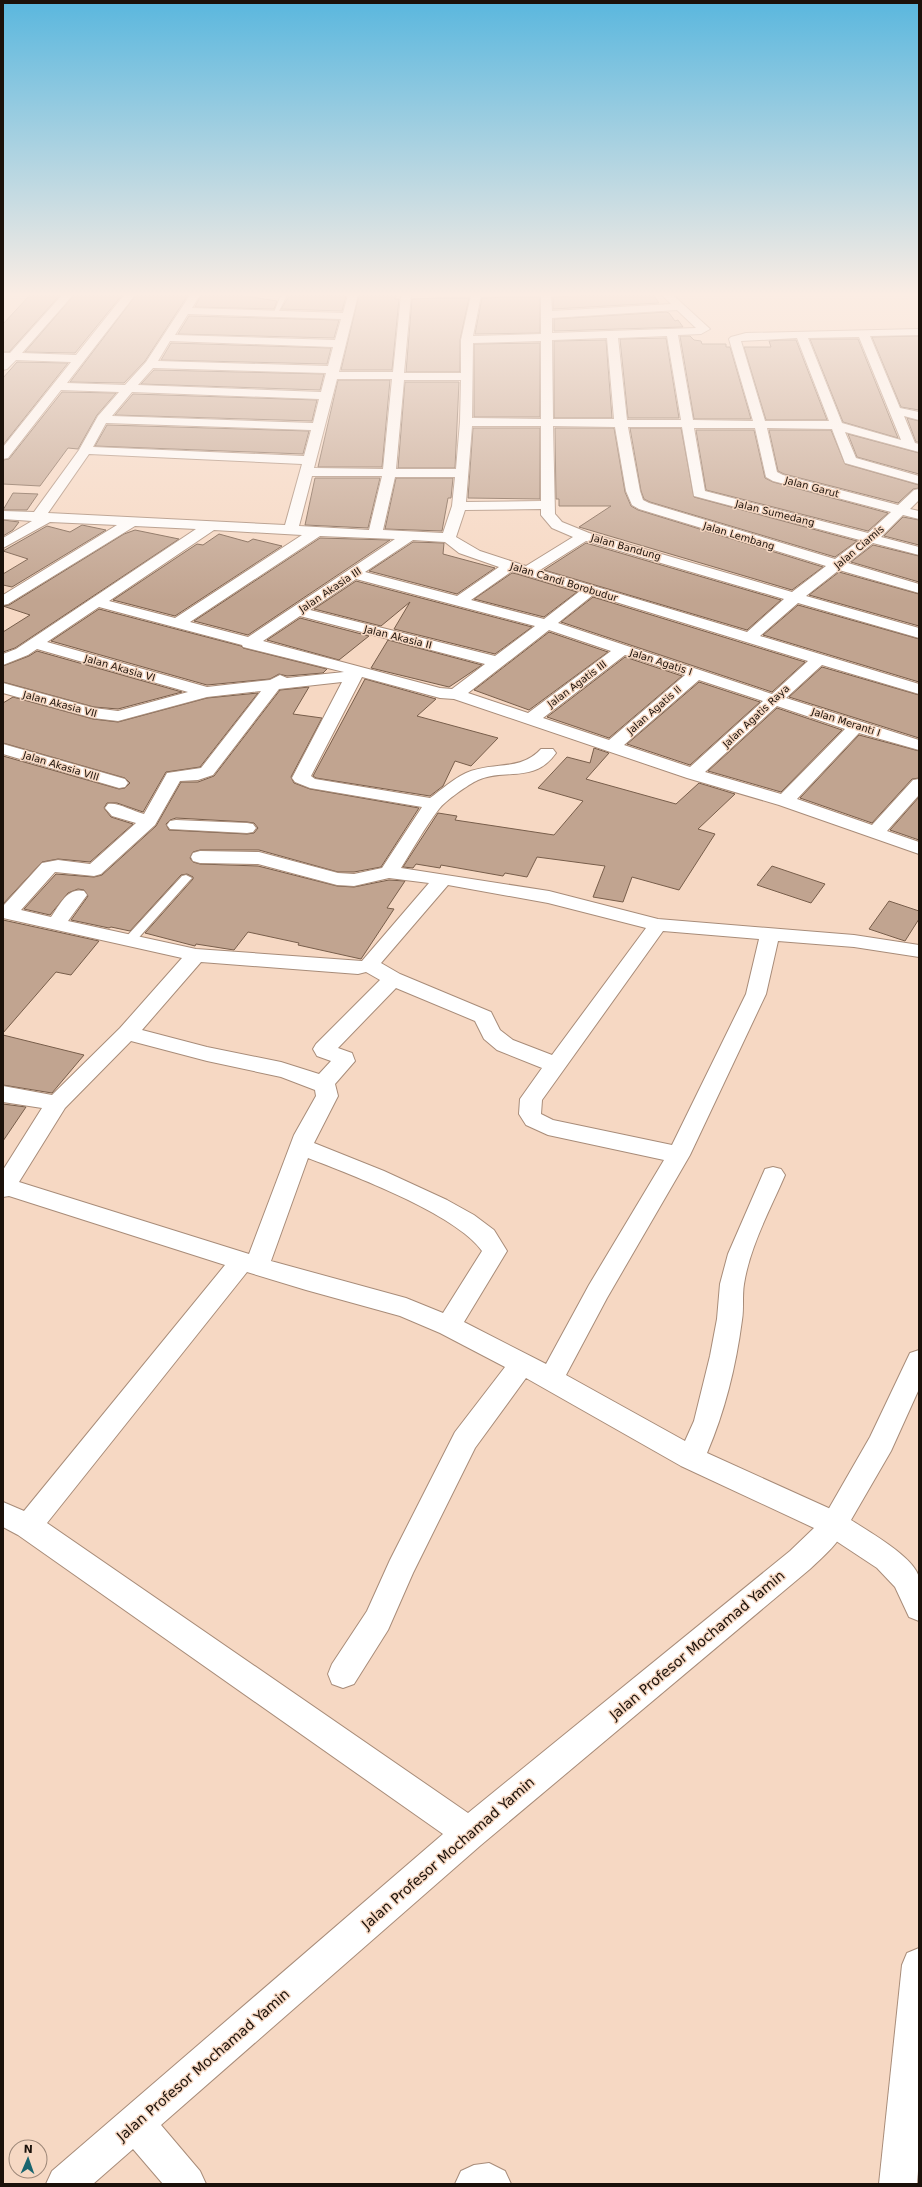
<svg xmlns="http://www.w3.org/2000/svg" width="922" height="2187" font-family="'DejaVu Sans',sans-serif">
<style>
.building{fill:#c1a490;stroke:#785e4b;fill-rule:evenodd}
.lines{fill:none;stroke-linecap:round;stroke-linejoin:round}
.lane-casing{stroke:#a88c79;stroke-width:2}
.street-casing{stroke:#a88c79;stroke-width:2}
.secondary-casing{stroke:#a88c79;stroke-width:2}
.lane{fill:#fff;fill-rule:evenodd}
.street{fill:#fff;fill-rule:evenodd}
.secondary{fill:#fff;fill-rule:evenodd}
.labels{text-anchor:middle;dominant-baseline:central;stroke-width:3;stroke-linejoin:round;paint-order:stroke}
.far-street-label{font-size:10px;fill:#1b110a;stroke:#f6d8c3}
.near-street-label{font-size:14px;fill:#1b110a;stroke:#f6d8c3}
</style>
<rect width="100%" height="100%" fill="#f6d8c3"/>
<!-- building -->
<g class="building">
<path d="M30,295H60L9,352H3V324Z"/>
<path d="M74,295H122L75,353L25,352Z"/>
<path d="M136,295H188L145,361L124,383L70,382Z"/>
<path d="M201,295H239L277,301L274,309L195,307Z"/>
<path d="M290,295H312L346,296L342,311L281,309Z"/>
<path d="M359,295H396L395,299H399L392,370H341Z"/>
<path d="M596,295H653L659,303L553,309V297Z"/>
<path d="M509,297H540V333L475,334L482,298Z"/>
<path d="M439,298H469L460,340V372H406L412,299Z"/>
<path d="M666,312L669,313L675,321L678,320L683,327L554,331V319Z"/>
<path d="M189,316L339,320L334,338L178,334Z"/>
<path d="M680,336H690L694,340L701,341L702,344H726V347H730L751,419H694Z"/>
<path d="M919,336V410L901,407L872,337Z"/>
<path d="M666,338L679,418H628L620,339Z"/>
<path d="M810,339H858L898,438L843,422Z"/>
<path d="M606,340L612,418H554V341Z"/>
<path d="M780,340H796L827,420H766L744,347H771L769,341Z"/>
<path d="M171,343L331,348L327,364L161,360Z"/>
<path d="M540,343V417H474V344Z"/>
<path d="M17,362L68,363L3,445V378Z"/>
<path d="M154,370L324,374L320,390L141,384Z"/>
<path d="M338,380H390L382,467H318Z"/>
<path d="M405,382H459L455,468H398Z"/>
<path d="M62,392L116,393L97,415L78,449L68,448L40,486L3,484V460L9,459Z"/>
<path d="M133,394L317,400L312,421L115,415Z"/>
<path d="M907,418L919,421V442H916Z"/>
<path d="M107,425L309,431L303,454L95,446Z"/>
<path d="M473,428H540V499L468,498Z"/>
<path d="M555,428H614L625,492L631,506L638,510L823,567L792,590L579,527L611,506H559V499H556Z"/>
<path d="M630,428H681L694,497L857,541L835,557L650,502L644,499L641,491Z"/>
<path d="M696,430H754L765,478L773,482L888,513L868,531L706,490Z"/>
<path d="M769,430H831L845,464L919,485V488L913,489L898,503L784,474L778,471Z"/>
<path d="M848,434L919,453V474L857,457Z"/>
<path d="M315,478H380L368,528L305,525Z"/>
<path d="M396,478H453L451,498H448L442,531L385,529Z"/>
<path d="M13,493L38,494L27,510H3Z"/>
<path d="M903,517L919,520V545L884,536Z"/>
<path d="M3,520L19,522L13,530L3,536Z"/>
<path d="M82,525L106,530L12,587L3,585V574L28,559L3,551L47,526L70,532Z"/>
<path d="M135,530L179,539L15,648L3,652V632L30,615L3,606L9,605L124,534Z"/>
<path d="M219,534L248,542L253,539L282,546L175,616L113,600L197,544L203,545Z"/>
<path d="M320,538L390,540L248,635L194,621Z"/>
<path d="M413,542L444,543L443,554L495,568L457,594L369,571Z"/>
<path d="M586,543L781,600L747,630L544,570Z"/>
<path d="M873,545L919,556V582L851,562Z"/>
<path d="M839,572L919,594V626L809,595Z"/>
<path d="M512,573L517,574L577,592L544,617L474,599Z"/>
<path d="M356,581L532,627L495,654L394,629L410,602L381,626L314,609Z"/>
<path d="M593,597L805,662L772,692L561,622Z"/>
<path d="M798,605L919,639V682L763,635Z"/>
<path d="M99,609L241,646L243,648L327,669L323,673L287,676L279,674L270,679L207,685L51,641Z"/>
<path d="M300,618L369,636L339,660L267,640Z"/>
<path d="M549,632L608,652L529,710L474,690Z"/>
<path d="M388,640L482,665L449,687L371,668Z"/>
<path d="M37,651L182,692L118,709L94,707L3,682V666L29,656Z"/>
<path d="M625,657L682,676L609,738L547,717Z"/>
<path d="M822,667L919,695V738L789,697Z"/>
<path d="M365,679L436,699L417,716L498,738L471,766L455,761L443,786L430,796L316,778L313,776Z"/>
<path d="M699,682L760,702L690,765L627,744Z"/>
<path d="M309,687L293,714L322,718L291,777L294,783L310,789L419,808L381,867L354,872H338L259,850H200L193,852L190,858L193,862L200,864L258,866L337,886L354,887L389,880L405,881L387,908L394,909L361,959L298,945L299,943L248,932L234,950L196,944L195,946L145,933L193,879V877L187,874L181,875L130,931L111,927L109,928L71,920L88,896L84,890L78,889L68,893L50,915L24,909L56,874L94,877L102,875L156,826L181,782H198L214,776L280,690ZM176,818L247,822L254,823L258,828L254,833L247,834L169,830L166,824L170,820Z"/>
<path d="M258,693L200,767L166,772L143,812L117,803H107L104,808L111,817L133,824L90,862L58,859L42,862L3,904V756L119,789L125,788L130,783L125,778L3,743V703L13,697L93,719L118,722L207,698Z"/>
<path d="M777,708L842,730L781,792L708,771Z"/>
<path d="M859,735L919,751V778L912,779L872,823L800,798Z"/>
<path d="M594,748L609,753L586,779L676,804L699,783L735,794L698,829L715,834L679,890L632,877L623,902L593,897L605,866L537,857L527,877L505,873L503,876L441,865L440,868L416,864L413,868L403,867L438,813L457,816L455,820L554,835L583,801L538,788L567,757L590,763Z"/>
<path d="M919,797V840L890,830Z"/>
<path d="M772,866L825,884L811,903L757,885Z"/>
<path d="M889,901L919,911V919L905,941L869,929Z"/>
<path d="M3,920L99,941L71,975L56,972L3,1033Z"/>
<path d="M3,1035L84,1055L52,1093L3,1085Z"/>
<path d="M3,1104L26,1107L3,1141Z"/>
</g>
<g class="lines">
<defs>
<g id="lane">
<path d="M281,295H287L277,315H273Z"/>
<path d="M186,875L192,878L190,880L134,943H126L124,940L126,937L182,876Z"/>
</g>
<g id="street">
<path d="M62,295H73L22,353L76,355L124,295H135L67,383L125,385L146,362L190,295H200L192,308L343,313L348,295H358L339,372H393L401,295H411L404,373H461V340L471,295H481L473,336L541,334V295H551L552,311L671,304L662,295H673L710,329L701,334L678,335L693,420L753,421L729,339L731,337L746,333L919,329V335L870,336L900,408L919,412V420L904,416L915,443L919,444V452L845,432L856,458L919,476V484L845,463L832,429L767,428L777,472L783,475L898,505L914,490L919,489V500L910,509L919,511V519L903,515L881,537L919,547V555L873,543L848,563L919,584V593L839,570L806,596L919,628V638L798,603L760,636L919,684V694L822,665L786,698L919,740V750L859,733L797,799L872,825L913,780L919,779V795L887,831L919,842V854L779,805L687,778L454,699L440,698L362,677L311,776L315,779L430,798C441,790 453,779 466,773C492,761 520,772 541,749H553L556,753C534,784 506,768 478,780C469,784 445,801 439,809C425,827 413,849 401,868L549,891L658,919L854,935L919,945V957L854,947L778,941L766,994L690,1155L607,1298L566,1375L685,1441L694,1421L710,1356L717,1319L720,1284L728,1254L765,1169L773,1167L781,1169L785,1175C770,1210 750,1246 744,1284C742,1296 744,1308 742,1320C736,1366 725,1411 707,1453L844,1515L848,1524C839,1543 825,1555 810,1569L481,1845L161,2125L200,2171L206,2184H163L133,2149L93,2184H46L52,2171L443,1834L18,1535L3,1527V1502L24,1511L225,1265L9,1196L3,1197V1170L42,1108L3,1102V1086L52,1095L120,1028L182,958L3,918V906L42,863L58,860L90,864L136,823L112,816L105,808L108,804C118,802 132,811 144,814L167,773L201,768L261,691L207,697L118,721L93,718L3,693V683L94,708L118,711L188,692L37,649L28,655L3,665V654L16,649L196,529L135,526L8,604L3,605V595L117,525L50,522L3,548V538L32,521L3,519V511L34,512L79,450L98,416L119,392L61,390L8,458L3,459V447L71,362L16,360L7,369L3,370V353H10ZM677,310L696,328L552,333V318ZM188,314L341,319L335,340L175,335ZM667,336L681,420H627L618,338ZM859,337L901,440L842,423L808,338ZM607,338L614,419H553L552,340ZM797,338L829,421H765L741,341ZM170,341L333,347L328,366L158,361ZM541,341V419L472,418L473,343ZM153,368L326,373L321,392L138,385ZM337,379H392L383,469L314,468ZM404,380H461L460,422L456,469H396ZM132,392L319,399L313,423L112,416ZM106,423L311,430L304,456L93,447ZM472,426H541V501L466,502ZM553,426L615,427L626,491L632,505L639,509L826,566L792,592L589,533L562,522L555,514ZM628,427H682L694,496L860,540L835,559L649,503L643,500L640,491ZM694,428H755L766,477L773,481L891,512L868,533L705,491ZM89,454L302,464L285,525L48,513ZM312,476H382L369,530L299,526ZM395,477H455L452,506L443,533L383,530ZM541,509V515L552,528L573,537L526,566L480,551L456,537L465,510ZM214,530L302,535L175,618L109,601ZM320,536L395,539L248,637L190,622ZM413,540L445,542L459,553L499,567L457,596L365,572ZM586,541L784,599L747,632L540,570ZM512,571L580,591L544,619L471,600ZM356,579L535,626L495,656L310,610ZM593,595L808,661L772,694L558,623ZM99,607L242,645L243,647L344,672L287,678L280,675L270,680L207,687L47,642ZM300,616L485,664L452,689L440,688L263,641ZM549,630L611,651L528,713L468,693ZM625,655L685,675L609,740L543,718ZM699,680L763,701L690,767L624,745ZM342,682L292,778L295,782L310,788L422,807L382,868L354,874L338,873L259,852L200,851L193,853L191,857L193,861L200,863L258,864L337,885L354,886L389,878L429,883L362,961L196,949L68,921L87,895L84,891C67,887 60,905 51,917L21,910L55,872L94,876L101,874L155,825L180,781L198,780L213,775L279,689ZM777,706L845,729L781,794L705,772ZM448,885L548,903L646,928L552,1055L513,1040L500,1030L491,1012L400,974L381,963ZM663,931L759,939L746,994L672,1145L553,1120L541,1114L542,1100ZM201,962L358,974L366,972L380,980L316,1044L313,1049L317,1056L331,1061L319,1074L281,1062L207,1047L142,1030ZM396,988L475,1021L484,1039L497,1050L542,1068L520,1099L519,1114L526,1125L548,1135L664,1160L589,1285L546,1364L464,1322L507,1251L494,1230L474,1215L447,1200L384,1171L314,1143L338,1096L335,1084L355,1061L352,1053L338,1048ZM131,1041L207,1061L281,1077L315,1090L316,1096L294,1135L249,1254L19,1182L65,1108ZM308,1158C352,1175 456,1214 482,1251L443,1313L406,1298L271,1261ZM247,1272L306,1290L400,1316L440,1333L505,1367L455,1432L390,1560L367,1611L332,1664L328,1674L332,1684L343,1688L354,1684L388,1630L413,1573L475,1448L526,1378L681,1466L814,1528L790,1551L468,1813L47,1523Z"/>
<path d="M3,744L125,779L128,783L125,787L119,788L3,754Z"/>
<path d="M176,820L247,823L253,824L256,828L253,832L247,833L170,829L167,825L170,821Z"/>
<path d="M489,2163L505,2171L511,2184H455L461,2171L474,2165Z"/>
</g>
<g id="secondary">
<path d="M919,1350V1389L891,1451L851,1520C868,1531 916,1558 919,1578C921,1591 919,1607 919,1621L909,1617L895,1587L877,1568L824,1533L820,1524L870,1437L910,1353Z"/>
<path d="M919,1948V2159L917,2184H879L902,1965L907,1953Z"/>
</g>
</defs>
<!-- lane casing -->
<use href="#lane" class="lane-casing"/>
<!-- street casing -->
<use href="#street" class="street-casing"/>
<!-- secondary casing -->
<use href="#secondary" class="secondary-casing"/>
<!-- lane -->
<use href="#lane" class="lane"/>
<!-- street -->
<use href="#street" class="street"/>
<!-- secondary -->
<use href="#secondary" class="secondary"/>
</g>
<!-- sky -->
<linearGradient id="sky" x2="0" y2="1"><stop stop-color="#5ab7de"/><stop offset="0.49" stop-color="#fbede4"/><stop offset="1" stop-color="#fbede4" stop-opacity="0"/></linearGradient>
<rect width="922" height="601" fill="url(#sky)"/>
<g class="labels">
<!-- far-street labels -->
<g class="far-street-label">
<text transform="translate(812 487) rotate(15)">Jalan Garut</text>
<text transform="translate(775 513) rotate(14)">Jalan Sumedang</text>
<text transform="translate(739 536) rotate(17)">Jalan Lembang</text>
<text transform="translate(626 547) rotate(16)">Jalan Bandung</text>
<text transform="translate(859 547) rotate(-40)">Jalan Ciamis</text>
<text transform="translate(564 582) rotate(17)">Jalan Candi Borobudur</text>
<text transform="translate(330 590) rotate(-34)">Jalan Akasia III</text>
<text transform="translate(398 637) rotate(14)">Jalan Akasia II</text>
<text transform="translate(661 662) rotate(18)">Jalan Agatis I</text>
<text transform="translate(120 668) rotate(16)">Jalan Akasia VI</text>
<text transform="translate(577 684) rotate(-37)">Jalan Agatis III</text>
<text transform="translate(60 704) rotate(15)">Jalan Akasia VII</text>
<text transform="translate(654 710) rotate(-41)">Jalan Agatis II</text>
<text transform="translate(756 716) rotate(-43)">Jalan Agatis Raya</text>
<text transform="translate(846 722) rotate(18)">Jalan Meranti I</text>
<text transform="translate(61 766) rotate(17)">Jalan Akasia VIII</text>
</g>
<!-- near-street labels -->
<g class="near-street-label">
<text transform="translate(697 1645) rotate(-40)">Jalan Profesor Mochamad Yamin</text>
<text transform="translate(448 1853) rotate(-41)">Jalan Profesor Mochamad Yamin</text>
<text transform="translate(203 2065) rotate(-41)">Jalan Profesor Mochamad Yamin</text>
</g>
</g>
<!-- border -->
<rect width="922" height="2187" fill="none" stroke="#1b110a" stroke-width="8"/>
<!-- north arrow -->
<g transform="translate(28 2159) rotate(2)"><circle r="19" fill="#f6d8c3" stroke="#9e8879"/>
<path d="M0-3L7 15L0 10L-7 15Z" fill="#19656f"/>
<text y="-6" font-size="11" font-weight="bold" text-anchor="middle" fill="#1b110a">N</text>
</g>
</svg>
